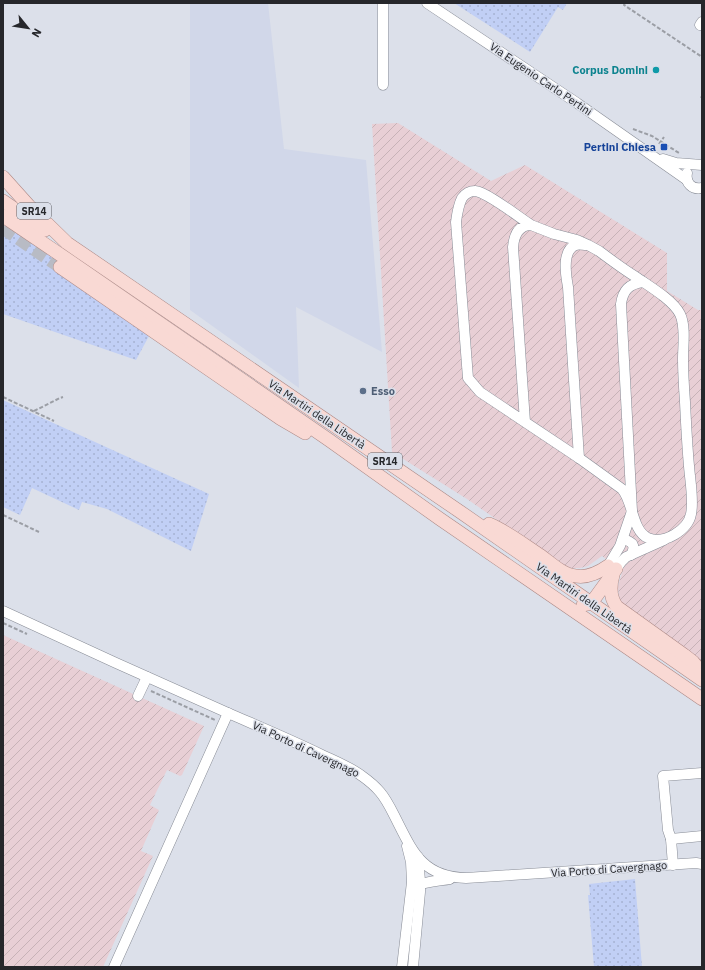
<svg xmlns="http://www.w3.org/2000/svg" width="705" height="970" font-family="'IBM Plex Sans',sans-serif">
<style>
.built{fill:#d1d7e9}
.industrial{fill:url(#industrial-furrows)}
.grass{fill:url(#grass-dots)}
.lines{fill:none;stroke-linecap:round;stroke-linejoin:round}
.major-tunnel{stroke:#b8bbc4;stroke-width:13;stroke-dasharray:13 6;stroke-linecap:butt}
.minor-casing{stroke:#888c96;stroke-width:11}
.major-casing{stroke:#ad8a87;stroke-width:14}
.path{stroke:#9b9ea5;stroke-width:2;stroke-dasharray:4 2;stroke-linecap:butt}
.minor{stroke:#fff;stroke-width:10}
.major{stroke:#f9d9d4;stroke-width:13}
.culture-dot{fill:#0f9aa8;stroke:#dce0ea;stroke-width:1.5}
.transit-dot{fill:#1a4fb4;stroke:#dce0ea;stroke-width:1.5}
.service-dot{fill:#5c6f8a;stroke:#dce0ea;stroke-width:1.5}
.labels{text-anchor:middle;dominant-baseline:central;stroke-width:3;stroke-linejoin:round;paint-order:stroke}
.shield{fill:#dce0ea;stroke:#5d5e64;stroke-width:1}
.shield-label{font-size:10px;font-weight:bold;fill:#26272b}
.culture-label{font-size:11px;font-weight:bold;fill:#0d838f;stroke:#dce0ea;text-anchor:end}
.street-label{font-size:11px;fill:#26272b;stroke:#dce0ea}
.transit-label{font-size:11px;font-weight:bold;fill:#164399;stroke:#dce0ea;text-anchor:end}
.service-label{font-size:11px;font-weight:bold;fill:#4e5e75;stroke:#dce0ea;text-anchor:start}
</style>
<defs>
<pattern id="industrial-furrows" width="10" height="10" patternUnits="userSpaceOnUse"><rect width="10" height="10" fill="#e8cfd5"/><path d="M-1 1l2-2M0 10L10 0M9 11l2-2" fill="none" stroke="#c7b2b7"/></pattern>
<pattern id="grass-dots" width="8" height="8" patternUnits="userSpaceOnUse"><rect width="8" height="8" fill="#c1cff5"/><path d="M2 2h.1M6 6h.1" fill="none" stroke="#a6b2d2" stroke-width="1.8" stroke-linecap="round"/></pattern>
</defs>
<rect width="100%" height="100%" fill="#dce0ea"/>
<!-- built -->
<path class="built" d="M190,3H268L284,149L366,160L382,352L296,307L299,388L190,310Z"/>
<!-- industrial -->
<g class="industrial">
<path d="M398,123L491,181L525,165L667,253V291L698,310H702V662L626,609L621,603L619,595L618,587L620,579L623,571L602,556L588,566L580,568H572L564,566L467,499L392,452L372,124Z"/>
<path d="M3,635L204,726L182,775L180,776L167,770L150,805L159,810L141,851L153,856L103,967H3Z"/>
</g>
<!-- grass -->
<g class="grass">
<path d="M454,3H567L563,10L558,7L530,52Z"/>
<path d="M6,226L62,262L149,336L136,360L3,314V230Z"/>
<path d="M3,400L209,494L191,551L107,509L82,502L79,510L32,488L20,515L3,507Z"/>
<path d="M635,879L642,967H594L588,895H590L589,884Z"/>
</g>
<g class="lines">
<!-- major-tunnel -->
<path class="major-tunnel" d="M3,228L60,267"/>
<defs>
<g id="minor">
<path d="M427,3L577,103L687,180"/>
<path d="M700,25L702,22"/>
<path d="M383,85V3"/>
<path d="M663,159L676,163L702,165"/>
<path d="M687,173C685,183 692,190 702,188"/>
<path d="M525,422L513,247C514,236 518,225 531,225L554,234L577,240L588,245L599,251C611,260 623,269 636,277C649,286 673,300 680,314C686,326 683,346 683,359C683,373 684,388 685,402C686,423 687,444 689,466C690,480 694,500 691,514C688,530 664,545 648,538C632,531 633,501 622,489L579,458L480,392L468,378L456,222C457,214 458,206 462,198C465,194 470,191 475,191C487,192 520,218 531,225"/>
<path d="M579,458L568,287C566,276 561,250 576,245C579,244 583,245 586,245"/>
<path d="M623,539C633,542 636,545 631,555"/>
<path d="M608,566L620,546L632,511L621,304C623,290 629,284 643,282"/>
<path d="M616,569L621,562L626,557L664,540"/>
<path d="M3,611C78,646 153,680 228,713C260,727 291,740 322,755C336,761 350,767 362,776C369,781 375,786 380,792C386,799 390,807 394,815C412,850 421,877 466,878L696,863L702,864"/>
<path d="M138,696L147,677"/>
<path d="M671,839L702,836"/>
<path d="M673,865L671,839L668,830L663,776L702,773"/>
<path d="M415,887C425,881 439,881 450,879"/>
<path d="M114,967L228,713"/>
<path d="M402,967L412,882L411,862L407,846"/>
<path d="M413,967L420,892V881L418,857"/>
</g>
<g id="major">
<path d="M3,177L29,206L67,243L459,511L702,680"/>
<path d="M3,201L45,230"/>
<path d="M3,216L68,260L329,440L440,519L702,699"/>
<path d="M60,267L281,419L305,433"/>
<path d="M489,524C508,532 524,545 541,556C552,564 563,575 576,576C588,578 598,573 608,566"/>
<path d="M613,575C610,586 610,598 617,607L684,655L693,662L702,673"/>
<path d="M583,605L588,604L592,602L616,569"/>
</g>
</defs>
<!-- minor casing -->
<use href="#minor" class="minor-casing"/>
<!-- major casing -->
<use href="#major" class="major-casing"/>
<!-- path -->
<g class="path">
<path d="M625,3L624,5L702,57"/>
<path d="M701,98L702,96"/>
<path d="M633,129L652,136L679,153"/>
<path d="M659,144L664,137"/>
<path d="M3,397L54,421"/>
<path d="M34,411L60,398L63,397"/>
<path d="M3,515L39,532"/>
<path d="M3,623L27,634"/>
<path d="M151,691L215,720"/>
</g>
<!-- minor -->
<use href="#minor" class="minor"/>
<!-- major -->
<use href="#major" class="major"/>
</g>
<!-- markers -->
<circle class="culture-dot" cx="656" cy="70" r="4"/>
<rect class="transit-dot" x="660" y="143" width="8" height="8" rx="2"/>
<circle class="service-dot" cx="363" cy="391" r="4"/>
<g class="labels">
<!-- shield labels -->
<g class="shield">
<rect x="17" y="203" width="34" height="16" rx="3"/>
<rect x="368" y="453" width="34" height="16" rx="3"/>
</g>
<g class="shield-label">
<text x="34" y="211">SR14</text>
<text x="385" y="461">SR14</text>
</g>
<!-- culture labels -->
<g class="culture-label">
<text x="648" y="70">Corpus Domini</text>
</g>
<!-- street labels -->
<g class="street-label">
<text transform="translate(541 79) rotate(34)">Via Eugenio Carlo Pertini</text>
<text transform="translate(317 414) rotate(34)">Via Martiri della Libertà</text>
<text transform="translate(584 598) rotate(35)">Via Martiri della Libertà</text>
<text transform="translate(306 749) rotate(25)">Via Porto di Cavergnago</text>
<text transform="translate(609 869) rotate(-4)">Via Porto di Cavergnago</text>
</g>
<!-- transit labels -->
<g class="transit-label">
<text x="656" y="147">Pertini Chiesa</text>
</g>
<!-- service labels -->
<g class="service-label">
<text x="371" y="391">Esso</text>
</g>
</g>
<!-- border -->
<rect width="705" height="970" fill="none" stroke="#26272b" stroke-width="8"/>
<!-- north arrow -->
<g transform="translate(28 28) rotate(120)" stroke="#dce0ea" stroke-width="3" paint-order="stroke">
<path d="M0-3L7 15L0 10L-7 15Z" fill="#26272b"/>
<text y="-6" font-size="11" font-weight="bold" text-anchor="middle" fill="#26272b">N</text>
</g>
</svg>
